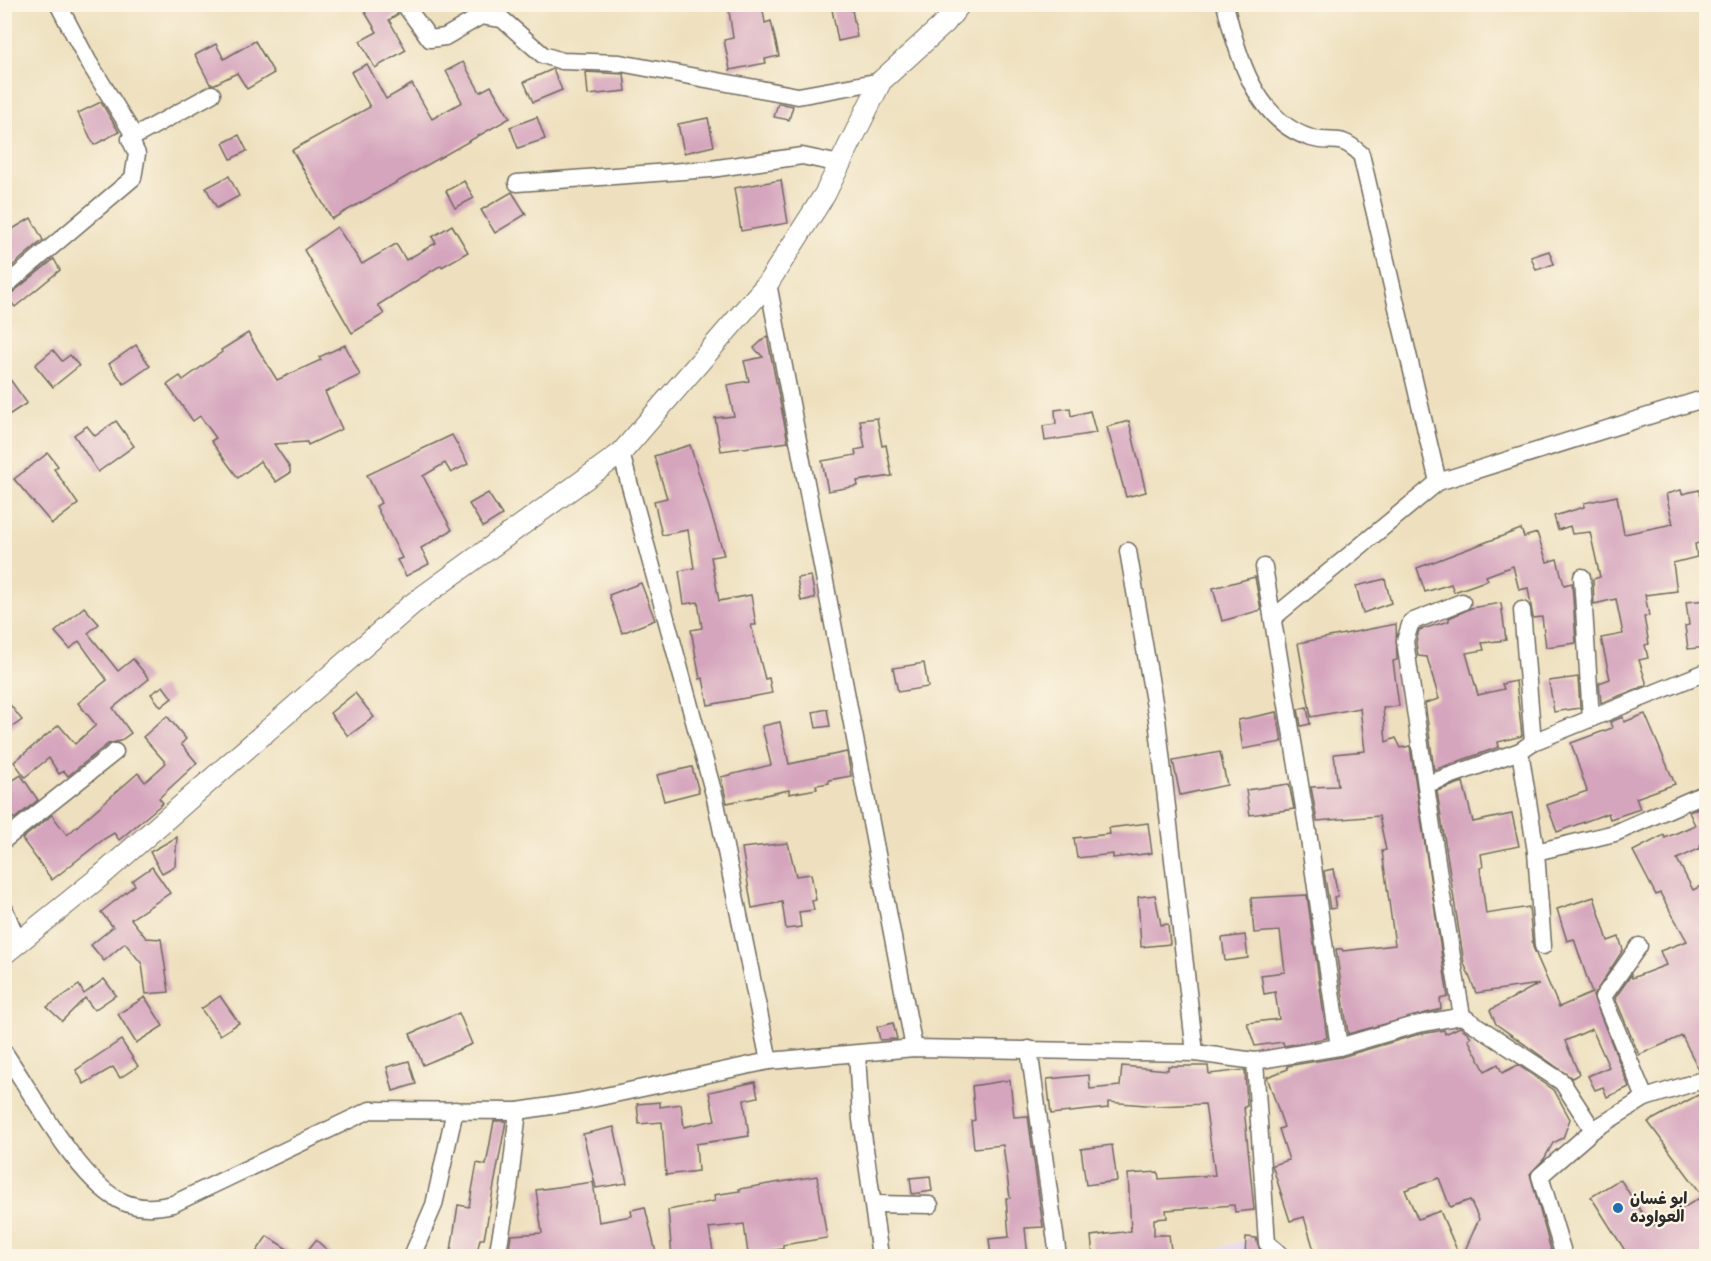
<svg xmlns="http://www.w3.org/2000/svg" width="1711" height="1261" font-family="'Balsamiq Sans','Playpen Sans Arabic',sans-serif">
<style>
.built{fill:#e6d3f0}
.building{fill:#d5a5bd}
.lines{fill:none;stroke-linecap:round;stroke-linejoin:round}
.minor-casing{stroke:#6f6a5e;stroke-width:19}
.tertiary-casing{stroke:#6f6a5e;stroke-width:23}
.minor{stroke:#fff;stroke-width:16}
.tertiary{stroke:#fff;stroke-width:21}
.poi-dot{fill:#1f6fb2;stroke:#fcf5e5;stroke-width:2}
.labels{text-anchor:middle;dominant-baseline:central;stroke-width:4.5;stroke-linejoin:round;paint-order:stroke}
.poi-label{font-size:16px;font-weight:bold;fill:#2b2b2b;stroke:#fcf5e5;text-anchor:start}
</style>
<rect width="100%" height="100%" fill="#fcf5e5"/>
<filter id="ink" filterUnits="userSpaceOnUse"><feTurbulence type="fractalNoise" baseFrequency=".0167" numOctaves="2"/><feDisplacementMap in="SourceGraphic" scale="12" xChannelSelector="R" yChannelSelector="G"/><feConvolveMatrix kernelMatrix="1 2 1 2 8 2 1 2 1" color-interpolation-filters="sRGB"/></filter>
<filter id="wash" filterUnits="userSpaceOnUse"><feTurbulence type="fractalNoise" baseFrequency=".008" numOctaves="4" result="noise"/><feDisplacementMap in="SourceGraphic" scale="24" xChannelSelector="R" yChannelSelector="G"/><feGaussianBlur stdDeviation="1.35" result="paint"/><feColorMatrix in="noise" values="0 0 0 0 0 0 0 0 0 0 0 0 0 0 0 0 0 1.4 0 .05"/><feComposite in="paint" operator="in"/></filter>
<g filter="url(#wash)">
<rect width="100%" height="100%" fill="#eee0be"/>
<!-- built -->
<path class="built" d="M1257,1238L1276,1256H1183Z"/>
<g id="blocks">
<!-- building -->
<g class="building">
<path d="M360,4H392L398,14L389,20L406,50L375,68L360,41L377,32Z"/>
<path d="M728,4H762L765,23L771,21L779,56L765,59L766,63L730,70L724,40L733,38Z"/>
<path d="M831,4H851L857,37L838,41Z"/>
<path d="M255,41L274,73L247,89L237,73L215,84H210L195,55L216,44L224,59Z"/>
<path d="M463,62L480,92L491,86L510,118L332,219L292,150L370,107L351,72L367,64L386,99L412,84L432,119L462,102L446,71Z"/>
<path d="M553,69L562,90L533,102L524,82Z"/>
<path d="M586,72L624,74L626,91L588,95Z"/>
<path d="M101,102L119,132L94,145L78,113Z"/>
<path d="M778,103L793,106L789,120L774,117Z"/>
<path d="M537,117L545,139L518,148L510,127Z"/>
<path d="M708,118L714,146L684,153L678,124Z"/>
<path d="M239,135L247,151L231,159L223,143Z"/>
<path d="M229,176L239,196L217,208L206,188Z"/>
<path d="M781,180L788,223L741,231L734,188Z"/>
<path d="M464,181L474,198L455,208L446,191Z"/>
<path d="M512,192L526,214L495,233L481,210Z"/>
<path d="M31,218L43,240L4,273V234Z"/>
<path d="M452,225L468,252L442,267L441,265L378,305L384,314L352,333L304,250L337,227L362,264L396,244L406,260L436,243L432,237Z"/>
<path d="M1549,251L1554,264L1536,270L1531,257Z"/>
<path d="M54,259L60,270L15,307L7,297Z"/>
<path d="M248,333L277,380L321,360L319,357L345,345L360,375L325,392L342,429L308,445L307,442L274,444L290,468V473L276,482L260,461L238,478L211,441L216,438L200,416L193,421L167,385L180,376L183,380L222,352L221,350Z"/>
<path d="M767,336L788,442L721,451L715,418L734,416L727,385L749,381L744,361L763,357L754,348Z"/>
<path d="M136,345L150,366L124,384L109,364Z"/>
<path d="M53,350L62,361L70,355L79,366L53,387L35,365Z"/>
<path d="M4,371L27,403L4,418Z"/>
<path d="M1070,408L1071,416L1090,411L1096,433L1045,441L1043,426L1056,424L1055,410Z"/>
<path d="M877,418L882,446L886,445L892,476L857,481L858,486L828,491L822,461L856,455L855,450L865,448L860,420Z"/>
<path d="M116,421L134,446L98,472L74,435L87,426L95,436Z"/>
<path d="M1129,421L1146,492L1126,497L1107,427Z"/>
<path d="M452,435L468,464L451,473L445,463L423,476L452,530L421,548L429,564L406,576L397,560L402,558L376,506L381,503L367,475Z"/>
<path d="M690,445L724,555L711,557L719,601L751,595L756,625H751L765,679L769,678L772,693L708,705L703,678L700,679L691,630L702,628L698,602L684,604L679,571L694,568L688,530L662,535L654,501L667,498L654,456Z"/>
<path d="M48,453L58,466L54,469L78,504L52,524L14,479Z"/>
<path d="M1681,490L1682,494L1699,490L1707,523V541L1695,544L1697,557L1673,563L1677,591L1645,595L1649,616L1644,617L1649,644L1645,645L1648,658L1639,660L1647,685L1601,703L1599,683L1610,679L1601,638L1623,634L1616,599L1594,604L1593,579L1600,577L1590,532L1572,534L1570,526L1558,530L1554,516L1584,507V503L1617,496L1624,534L1673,524L1666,494Z"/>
<path d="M488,493L502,515L483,527L469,504Z"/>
<path d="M1521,529L1524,537L1537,533L1547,562L1557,559L1564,585L1572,583L1576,643L1546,647L1542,617L1533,618L1528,588L1519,590L1513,566L1486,576L1488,580L1454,592L1451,584L1425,592L1417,568Z"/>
<path d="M811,576L815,598L801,601L797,578Z"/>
<path d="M1255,577L1261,610L1222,621L1213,588Z"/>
<path d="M1385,579L1391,603L1363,613L1356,586Z"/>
<path d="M641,583L655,620L622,633L609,595Z"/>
<path d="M1707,600V647L1688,649L1685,626L1689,625L1686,602Z"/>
<path d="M1501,603L1506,640L1482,643L1484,650L1466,653L1478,695L1504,689L1502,684L1516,681L1522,736L1498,742L1499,747L1434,770L1425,703L1439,699L1427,657L1418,656L1416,642L1419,630L1449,621V618L1471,608Z"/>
<path d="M84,607L99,624L88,633L118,671L133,659L149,679L113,708L131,733L120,741L108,744L68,776L64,771L59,774L49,758L25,777L14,762L59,725L75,744L96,725L78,703L107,680L79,641L70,649L55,632Z"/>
<path d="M1396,624L1397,660L1393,661L1399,706L1383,708L1386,742L1396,738L1401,748L1410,746L1448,997L1440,999L1441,1009L1348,1034L1336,949H1342L1343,951L1395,945L1382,851L1386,850L1379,816L1317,821L1311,787L1338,786L1334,754L1365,751L1360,708L1311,717L1298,643Z"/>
<path d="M924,663L928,687L898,692L893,668Z"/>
<path d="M1578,677L1580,708L1554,712L1549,681Z"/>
<path d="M163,686L172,698L161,707L151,694Z"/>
<path d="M355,693L374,717L348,736L330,713Z"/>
<path d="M4,697L22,720L4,733Z"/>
<path d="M1307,707L1310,724L1301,726L1298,709Z"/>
<path d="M827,709L830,726L816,728L813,712Z"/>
<path d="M1277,712L1282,742L1243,749L1238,720Z"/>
<path d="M1645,714L1675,784L1636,798L1640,809L1610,819L1608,813L1557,832L1547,805L1587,791L1571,743L1612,728L1610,722L1623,717L1624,722Z"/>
<path d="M167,716L186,739L181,744L197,763L159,798L163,803L119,840L114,833L104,839L52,880L22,839L52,815L67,835L138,773L145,782L166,763L143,737Z"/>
<path d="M780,722L789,764L847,752L851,776L829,780V783L816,785L817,789L789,794V790L727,803L721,777L771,765L762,726Z"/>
<path d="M1220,752L1227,785L1180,795L1173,761Z"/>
<path d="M692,767L699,792L664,801L657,775Z"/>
<path d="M21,775L38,800L14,819L4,805V786Z"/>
<path d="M1463,782L1473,822L1512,814L1519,846L1481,854L1483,867L1480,868L1486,914L1529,907L1533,947L1559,1007L1592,993L1574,939L1567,941L1557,909L1594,897L1608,941L1619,937L1623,950L1593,996L1629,1087L1607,1097L1603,1087L1595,1090L1588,1076L1609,1067L1592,1029L1565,1041L1579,1074L1572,1078L1496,1024L1490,1010L1539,984L1476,993L1464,963L1437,791Z"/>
<path d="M1289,784L1294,809L1250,815L1246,790Z"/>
<path d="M1707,804V850L1704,844L1700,846L1701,848L1677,859L1693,890L1707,883V1069L1699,1070L1682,1036L1639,1055L1615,998L1631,975L1632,978L1666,965L1660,951L1687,941L1660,893L1656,895L1633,851L1664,835L1665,838L1695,825L1689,812Z"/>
<path d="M1148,823L1152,853L1113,858V854L1077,858L1074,838L1110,834L1109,828Z"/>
<path d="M177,837L175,866L162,873L150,852Z"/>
<path d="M788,843L796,876L811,874L816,900L812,901L814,910L799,912L801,927L786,929L782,902L752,908L742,848Z"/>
<path d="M152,867L170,893L131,919L146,938L161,939L169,992L146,994L142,964L125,943L104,961L91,945L113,927L101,912L135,885L132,881Z"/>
<path d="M1333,869L1338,896L1334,897L1336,908L1330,909L1324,871Z"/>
<path d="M1155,895L1161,925L1168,924L1170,944L1141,947L1138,897Z"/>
<path d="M1307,895L1327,1038L1284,1046L1283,1042L1255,1046L1247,1023L1279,1019L1275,992L1264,994L1261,975L1285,972L1280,931L1254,933L1251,898Z"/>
<path d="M1245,935L1248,958L1225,961L1222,938Z"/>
<path d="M104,979L116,995L94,1010L85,998L62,1021L47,1007L79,985L84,994Z"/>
<path d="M220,996L239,1023L220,1035L201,1009Z"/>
<path d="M145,997L163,1026L136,1043L118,1014Z"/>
<path d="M459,1013L472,1044L423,1065L410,1034Z"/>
<path d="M893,1023L897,1039L880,1040L877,1027Z"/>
<path d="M1460,1027L1468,1033L1471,1037L1468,1039L1485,1071L1498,1064L1502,1073L1518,1065L1554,1090L1570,1119L1563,1138L1553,1143L1544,1159L1530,1174L1551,1250L1550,1257H1462L1479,1219L1470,1200L1450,1207L1439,1178L1405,1190L1418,1219L1440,1211L1460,1257H1316L1304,1217L1290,1221L1272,1165L1289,1160L1279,1129L1284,1127L1267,1077L1288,1069L1287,1066L1341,1057L1416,1035L1444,1030L1445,1034Z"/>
<path d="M121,1040L138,1066L120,1078L113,1067L84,1084L76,1070Z"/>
<path d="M409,1061L416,1084L393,1091L387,1067Z"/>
<path d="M1122,1066L1168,1070V1066H1208L1209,1074L1245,1070L1247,1106L1244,1107L1254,1210L1235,1212L1234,1205L1166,1210L1167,1218L1154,1219V1235H1169L1172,1257H1093L1091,1236L1131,1231L1128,1174L1158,1172L1159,1179L1215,1175L1205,1104L1158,1106L1108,1102V1108L1051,1114L1047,1079L1089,1075L1090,1089L1120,1086Z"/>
<path d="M1010,1080L1014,1117L1028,1116L1043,1227L1025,1228L1028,1257H991L989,1239L1009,1237L1006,1198H1010L1003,1145L974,1148L971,1121L975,1120L972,1086Z"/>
<path d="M755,1082L758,1097L744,1100L749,1136L696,1144L698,1171L666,1175L662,1122L639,1124L637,1104L660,1102V1107L681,1104L684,1127L715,1120L709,1092Z"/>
<path d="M1698,1095L1707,1107V1257H1629L1591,1197L1620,1179L1651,1227L1703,1196L1648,1122Z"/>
<path d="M494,1121H506L484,1239H480L476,1257H450L458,1205L469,1207L477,1163L486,1165Z"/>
<path d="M614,1127L627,1183L596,1188L583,1134Z"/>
<path d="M1112,1145L1117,1181L1086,1185L1081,1149Z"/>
<path d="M817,1176L827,1238L783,1245V1249L748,1254L744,1224L709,1228L714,1257H672L668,1210L715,1201L714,1195L740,1191L739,1189Z"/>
<path d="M930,1176L932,1191L912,1194L910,1178Z"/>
<path d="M593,1182L599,1222L632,1216L631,1210L645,1207L657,1257H508L511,1235L542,1233L536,1190Z"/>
<path d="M267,1236L300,1257H253Z"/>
<path d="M1246,1237L1256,1238L1262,1257H1245Z"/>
<path d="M316,1240L335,1257H302Z"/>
</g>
</g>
</g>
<g filter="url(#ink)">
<use href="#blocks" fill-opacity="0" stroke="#6f6a5e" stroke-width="1.5"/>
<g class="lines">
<defs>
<g id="minor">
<path d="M58,4L88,61L135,137"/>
<path d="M404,4L430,39L445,37L481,16L502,19L543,55L562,61L620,63L798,96L881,81"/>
<path d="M1225,4C1237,54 1255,121 1311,138C1336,145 1338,133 1361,154L1438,482"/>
<path d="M517,183L711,169L802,156L840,164"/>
<path d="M768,283L914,1048"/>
<path d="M4,287L133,178L137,154L130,139L212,94"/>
<path d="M621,453L715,798L769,1061"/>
<path d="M1128,551L1157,719L1195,1053"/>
<path d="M1264,567L1308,832L1339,1047"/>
<path d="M1582,577L1591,719"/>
<path d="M1462,602L1411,622L1405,641L1442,896L1462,1016L1562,1082L1593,1130"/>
<path d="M1522,610L1533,742"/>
<path d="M1273,618L1438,482L1706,398"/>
<path d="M1520,751L1536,852L1543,946"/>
<path d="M1427,784L1520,751L1533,742L1706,672"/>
<path d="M4,840L115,752"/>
<path d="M1536,852L1615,833L1706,793"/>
<path d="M4,908L19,944"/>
<path d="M1639,946L1603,997L1645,1098"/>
<path d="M1029,1049L1058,1256"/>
<path d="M4,1052C32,1092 79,1183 123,1202C140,1209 155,1208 173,1204L370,1110L518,1111L577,1102L769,1061L914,1048L1195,1053L1255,1061L1267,1243L1282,1256"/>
<path d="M857,1054L861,1120L880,1256"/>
<path d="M1255,1061L1339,1047L1414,1025L1462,1016"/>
<path d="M874,1204L930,1205"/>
<path d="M412,1256L434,1205L455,1110"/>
<path d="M497,1256L509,1189L518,1111"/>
<path d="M1564,1256L1540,1176L1593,1130L1645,1098L1706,1079"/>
</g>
<path id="tertiary" d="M4,954L102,875L411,605L621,453L768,283L825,194L881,81L945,23L960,4"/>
</defs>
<!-- minor casing -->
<use href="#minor" class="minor-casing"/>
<!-- tertiary casing -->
<use href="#tertiary" class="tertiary-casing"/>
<!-- minor -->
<use href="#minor" class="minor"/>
<!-- tertiary -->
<use href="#tertiary" class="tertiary"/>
</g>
</g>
<!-- markers -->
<circle class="poi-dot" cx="1618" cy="1208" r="6"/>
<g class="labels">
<!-- poi labels -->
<g class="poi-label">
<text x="1630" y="1199">ابو غسان<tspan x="1630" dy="18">العواوده</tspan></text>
</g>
</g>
<!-- margin -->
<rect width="1711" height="1261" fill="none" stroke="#fcf5e5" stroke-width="24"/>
</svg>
